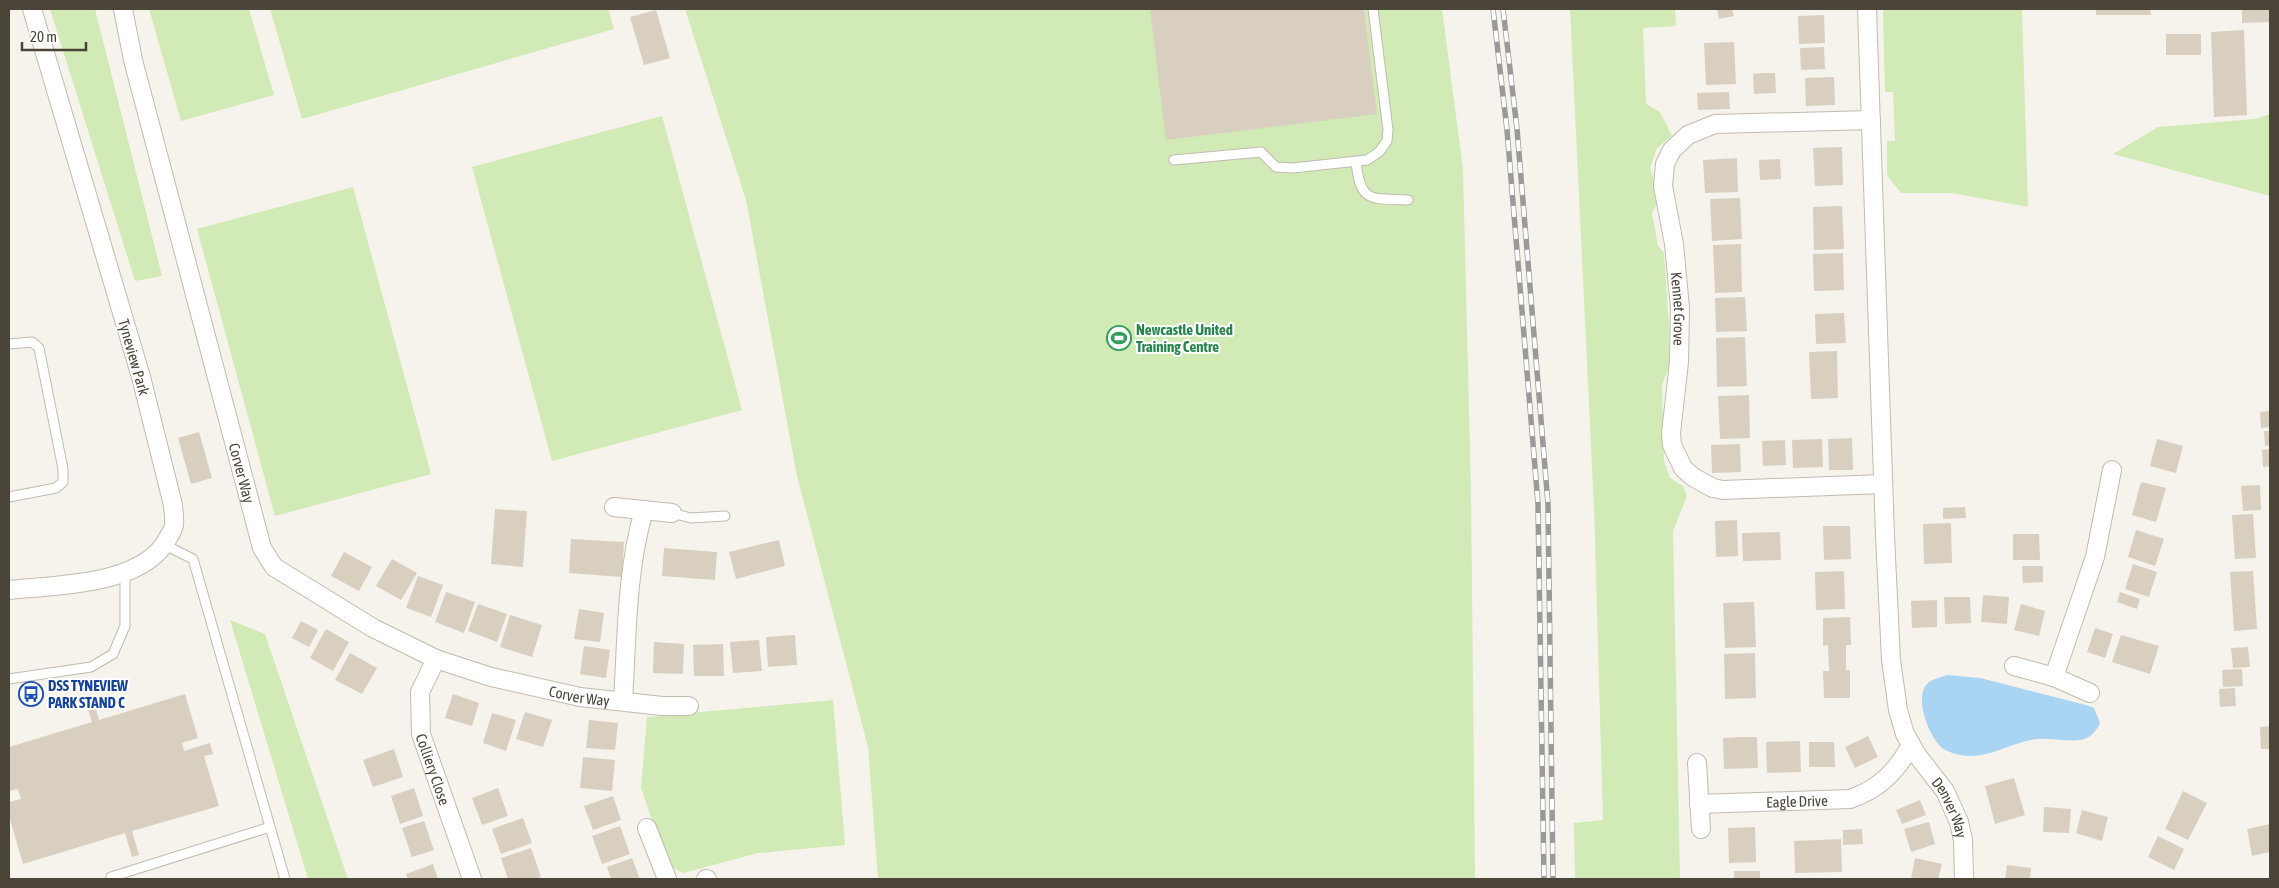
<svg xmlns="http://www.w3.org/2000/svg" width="2279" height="888" font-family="'Asap Condensed',sans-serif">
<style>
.green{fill:#d2eab5}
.water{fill:#a9d4f2}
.building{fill:#d8cfc1}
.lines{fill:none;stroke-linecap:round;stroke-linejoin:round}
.lane-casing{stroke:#c2bbae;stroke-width:11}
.street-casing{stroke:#c2bbae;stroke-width:20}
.lane{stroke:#fff;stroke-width:9}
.street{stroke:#fff;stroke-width:18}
.rail-casing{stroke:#9a9a9a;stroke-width:5.5}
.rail{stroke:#fff;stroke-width:4;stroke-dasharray:11;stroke-linecap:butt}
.labels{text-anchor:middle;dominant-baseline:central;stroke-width:4;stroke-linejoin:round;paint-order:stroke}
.street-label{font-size:15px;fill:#4b4439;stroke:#fff}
.leisure-label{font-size:15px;font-weight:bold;fill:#27864d;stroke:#fff;text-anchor:start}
.transit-label{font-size:15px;font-weight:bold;fill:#164399;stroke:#fff;text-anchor:start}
</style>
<rect width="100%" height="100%" fill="#f6f3ec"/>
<!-- green -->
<g class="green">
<path d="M50,9H95L162,276L135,281Z"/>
<path d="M149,9H249L274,95L181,121Z"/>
<path d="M270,9H608L614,29L302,119Z"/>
<path d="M685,9H1442L1463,169L1471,490L1475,879H878L868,747L797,476L746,200Z"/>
<path d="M1570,9H1675L1676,26L1643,28L1646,104L1660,112L1672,136L1657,148L1650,168L1653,176L1657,204L1652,213L1658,246L1664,253L1669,325V367L1662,385L1664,461L1670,478L1683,486L1687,496L1673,531L1680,879H1575L1574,823L1603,820L1594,508Z"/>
<path d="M1883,9H2022L2028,207L1952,193H1901L1887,175V141H1895L1893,92H1885Z"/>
<path d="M2270,114V196L2113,154L2158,127L2255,119Z"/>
<path d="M662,116L742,410L552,461L472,167Z"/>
<path d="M353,187L431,474L275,516L197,229Z"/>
<path d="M230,620L265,634L348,879H308Z"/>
<path d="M833,700L845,845L758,853L683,873L667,864L641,788L647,717Z"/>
</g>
<!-- water -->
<path class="water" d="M1947,675L1980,678L2086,705L2094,708L2100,723C2097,730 2091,737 2084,739C2072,743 2051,738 2038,739C2011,741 1987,761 1960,755C1955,754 1946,751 1942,748C1929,736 1912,696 1929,682C1933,679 1942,677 1947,675Z"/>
<!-- building -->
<g class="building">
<path d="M1150,9H1364L1377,114L1166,140Z"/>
<path d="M1717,9H1732L1734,16L1719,19Z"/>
<path d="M2096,9H2150L2151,15H2096Z"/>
<path d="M2242,9H2270V22L2242,23Z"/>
<path d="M656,10L670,58L644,65L630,17Z"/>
<path d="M1824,15L1825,43L1799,44L1798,16Z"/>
<path d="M2244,30L2247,115L2214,117L2211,32Z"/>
<rect x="2166" y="34" width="35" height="21"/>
<path d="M1734,42L1736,84L1706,85L1704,43Z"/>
<path d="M1824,47L1825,69L1801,70L1800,48Z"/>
<path d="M1764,73H1775L1776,93L1754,94L1753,74Z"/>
<path d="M1834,77L1835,105L1806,106L1805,78Z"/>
<path d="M1729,92L1730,109L1698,110L1697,93Z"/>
<path d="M1842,147L1843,185L1815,186L1813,148Z"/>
<path d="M1737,158L1738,192L1705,193L1703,160Z"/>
<path d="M1780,159L1781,179L1760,180L1759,160Z"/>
<path d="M1740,198L1742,239L1712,241L1710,199Z"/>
<path d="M1842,206L1844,249L1814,250L1813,207Z"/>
<path d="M1741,244L1742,292L1715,293L1713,245Z"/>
<path d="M1843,253L1844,290L1814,291L1813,254Z"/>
<path d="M1745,297L1747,331L1716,332L1715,298Z"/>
<path d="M1844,313L1846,343L1816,344L1815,314Z"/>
<path d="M1745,337L1747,386L1717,387L1716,338Z"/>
<path d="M1837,351L1838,398L1811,399L1809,352Z"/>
<path d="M1749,395L1750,438L1720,439L1718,396Z"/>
<path d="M2270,411V427L2261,428L2260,412Z"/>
<path d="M2264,431H2270V445L2265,446Z"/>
<path d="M199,432L212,478L191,484L178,438Z"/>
<path d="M1852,438L1853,470H1829L1828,439Z"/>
<path d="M1822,439L1823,467L1793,468L1792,440Z"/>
<path d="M2157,439L2183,446L2176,473L2150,466Z"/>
<path d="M1785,440L1786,465L1763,466L1762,441Z"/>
<path d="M1740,444L1741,472L1712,473L1711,445Z"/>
<path d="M2270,449V466L2263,467L2262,450Z"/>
<path d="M2141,482L2166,488L2156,522L2132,515Z"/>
<path d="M2260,485L2261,510L2243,511L2241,486Z"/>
<path d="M1965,507L1966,518L1943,519V508Z"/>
<path d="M495,509L527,511L523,567L491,564Z"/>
<path d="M2253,514L2256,558L2235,559L2232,515Z"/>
<path d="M1737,520L1738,556L1716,557L1715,521Z"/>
<path d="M1951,523L1952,563L1924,564L1923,524Z"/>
<path d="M1823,526H1850L1851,559L1824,560Z"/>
<path d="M2136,530L2164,539L2155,566L2128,557Z"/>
<path d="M1780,532L1781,560L1743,561L1742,533Z"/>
<path d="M2013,534H2039L2040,560H2013Z"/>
<path d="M571,539L624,542L622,577L569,573Z"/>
<path d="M779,540L785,566L736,579L729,552Z"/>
<path d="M664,548L717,552L715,580L662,576Z"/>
<path d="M344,552L372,567L359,591L331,576Z"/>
<path d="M392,559L417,573L401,600L376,586Z"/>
<path d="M2133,564L2157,572L2149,597L2125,589Z"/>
<path d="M2022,566H2043V582L2023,583Z"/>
<path d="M1844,571L1845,609L1816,610L1815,572Z"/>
<path d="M2253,571L2257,629L2234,631L2230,572Z"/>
<path d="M418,576L443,585L431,617L406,608Z"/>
<path d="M446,592L475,602L464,633L435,622Z"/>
<path d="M2120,592L2140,599L2137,609L2117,602Z"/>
<path d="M1983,595L2009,597L2007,624L1981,622Z"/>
<path d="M1944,597H1970L1971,623L1945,624Z"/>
<path d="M1937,600V627L1912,628L1911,601Z"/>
<path d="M1754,602L1756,647L1725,648L1723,603Z"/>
<path d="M478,604L507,614L497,642L468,631Z"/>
<path d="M2021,604L2045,611L2039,636L2014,630Z"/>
<path d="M579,609L604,613L600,642L574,639Z"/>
<path d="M510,615L542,625L532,657L500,647Z"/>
<path d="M1850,617L1851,645H1846V670H1850V698H1824L1823,671H1829L1828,645L1823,646V618Z"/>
<path d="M301,621L318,630L309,647L292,638Z"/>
<path d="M2095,628L2113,634L2105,658L2087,652Z"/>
<path d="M326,629L349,642L333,671L310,658Z"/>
<path d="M795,635L797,665L768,667L766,637Z"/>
<path d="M2121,635L2159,646L2150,674L2112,662Z"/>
<path d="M759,640L762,671L733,673L730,642Z"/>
<path d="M654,642L684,644L683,674L653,673Z"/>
<path d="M723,644L724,676H694L693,645Z"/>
<path d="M584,646L610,650L606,678L580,674Z"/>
<path d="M2248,647L2250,667L2233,668L2231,648Z"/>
<path d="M350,653L377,668L362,694L335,680Z"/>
<path d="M1755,653L1756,698L1725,699L1724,654Z"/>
<path d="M2242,669L2243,686L2223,687L2222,670Z"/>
<path d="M2235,688L2236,706L2220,707L2219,689Z"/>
<path d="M185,694L198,738L182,743L184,751L210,743L213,754L204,756L219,806L132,831L139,855L132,857L125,833L23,864L9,816V802L21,799L18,789L9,791V747L92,722L85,699L92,697L99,720Z"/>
<path d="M453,694L479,703L472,726L445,718Z"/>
<path d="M525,712L552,720L543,747L516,739Z"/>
<path d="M492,713L516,720L506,751L483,743Z"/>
<path d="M589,720L618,723L615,750L586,748Z"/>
<path d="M2270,726V749H2261L2260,727Z"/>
<path d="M1868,736L1878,757L1855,768L1845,747Z"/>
<path d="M1740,737H1757L1758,768L1724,769L1723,738Z"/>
<path d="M1800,741L1801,772L1767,773L1766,742Z"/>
<path d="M1809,742H1834L1835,767H1809Z"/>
<path d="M394,749L403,777L373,787L363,760Z"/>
<path d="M583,757L615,760L612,791L580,788Z"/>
<path d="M2014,778L2025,815L1995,824L1985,786Z"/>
<path d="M414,788L423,816L400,824L391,796Z"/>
<path d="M498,788L508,816L482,825L472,798Z"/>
<path d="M2183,791L2207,803L2188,840L2165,829Z"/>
<path d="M613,796L621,820L593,830L584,806Z"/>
<path d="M1920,800L1926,815L1902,824L1896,810Z"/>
<path d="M2044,807L2071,809L2069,833L2043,832Z"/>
<path d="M2082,810L2108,817L2102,841L2076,833Z"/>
<path d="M523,818L532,843L501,854L492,829Z"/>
<path d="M424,821L434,850L412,857L402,828Z"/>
<path d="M1929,822L1935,844L1911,852L1904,829Z"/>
<path d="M2270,824V852L2252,856L2247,829Z"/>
<path d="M620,826L630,854L602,864L592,836Z"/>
<path d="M1755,827L1756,862L1729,863L1728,828Z"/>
<path d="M1862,829L1863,844L1843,845V830Z"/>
<path d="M2158,836L2184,849L2174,870L2148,857Z"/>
<path d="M1841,839L1842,872L1795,873L1794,841Z"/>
<path d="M531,848L541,877L534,879H508L501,858Z"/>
<path d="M632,858L640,879H611L607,867Z"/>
<path d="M1915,858L1942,864L1938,879H1911Z"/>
<path d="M433,864L438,879H408L406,874Z"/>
<path d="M2007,865L2031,868L2030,879H2005Z"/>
<rect x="1734" y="871" width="26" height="8"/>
</g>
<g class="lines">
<defs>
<g id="lane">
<path d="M1174,160L1261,152L1276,167L1293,168L1367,160L1379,152L1387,141L1388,130L1373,9"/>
<path d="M1356,161C1360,204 1371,198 1408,200"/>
<path d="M9,344L32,342L39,348L63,469V482L56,488L9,497"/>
<path d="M672,513L691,518L725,516"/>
<path d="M165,545L193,559L285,879"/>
<path d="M9,679L91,667L113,654L125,626V574"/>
<path d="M111,879V877L270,827"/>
</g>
<g id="street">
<path id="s1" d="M123,9L133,60L262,548L274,567L373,628L436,659L491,677L580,697L662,706H689"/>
<path id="s2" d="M1867,9L1885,536L1891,660L1898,710L1905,734L1917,755L1945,791L1959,822L1963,840L1964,879"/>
<path id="s3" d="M1871,120L1715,124L1688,135L1672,150L1665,164L1663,186L1674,244L1680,308L1679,362L1671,433L1672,445L1683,468L1693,477L1713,488L1723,490L1883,484"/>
<path d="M614,507L672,513"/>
<path d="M9,590C55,585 144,586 168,538C170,534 174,529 174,524C175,518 173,511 173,505L141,377L32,9"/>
<path id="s4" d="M436,659L420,692L421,734L472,879"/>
<path d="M2014,666L2054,677L2090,693"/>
<path d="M2054,677L2095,557L2112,470"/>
<path d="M623,701C627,638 626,572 644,510"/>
<path d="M1697,763L1701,829"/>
<path id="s5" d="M1699,804L1850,799C1879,789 1896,772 1911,745"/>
<path d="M647,828L667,879"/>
<path d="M706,879H707"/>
</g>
</defs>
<!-- lane casing -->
<use href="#lane" class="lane-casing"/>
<!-- street casing -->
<use href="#street" class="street-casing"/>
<!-- lane -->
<use href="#lane" class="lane"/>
<!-- street -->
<use href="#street" class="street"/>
<defs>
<g id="rail">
<path d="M1493,9L1507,130L1538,504L1544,879"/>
<path d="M1503,9L1517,129L1548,504L1553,879"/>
</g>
</defs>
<!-- rail casing -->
<use href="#rail" class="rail-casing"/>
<!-- rail -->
<use href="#rail" class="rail"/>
</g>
<!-- icons -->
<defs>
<symbol id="stadium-ring" viewBox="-11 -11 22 22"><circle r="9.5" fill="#fff" stroke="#2e9e5b" stroke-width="1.5"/><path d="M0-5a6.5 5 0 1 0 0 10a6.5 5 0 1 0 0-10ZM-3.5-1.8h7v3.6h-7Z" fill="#2e9e5b"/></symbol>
<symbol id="bus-ring" viewBox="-11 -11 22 22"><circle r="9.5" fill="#fff" stroke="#1a4fb4" stroke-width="1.5"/><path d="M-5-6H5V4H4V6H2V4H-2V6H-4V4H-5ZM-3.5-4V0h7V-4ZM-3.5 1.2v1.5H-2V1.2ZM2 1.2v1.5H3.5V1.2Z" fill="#1a4fb4"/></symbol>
</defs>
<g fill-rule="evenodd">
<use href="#stadium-ring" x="1105" y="324" width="28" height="28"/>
<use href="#bus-ring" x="17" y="680" width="28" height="28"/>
</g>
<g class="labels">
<!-- street labels -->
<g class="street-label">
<text stroke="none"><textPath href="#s3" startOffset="369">Kennet Grove</textPath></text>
<text transform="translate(134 357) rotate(74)">Tyneview Park</text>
<text stroke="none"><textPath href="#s1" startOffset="479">Corver Way</textPath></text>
<text stroke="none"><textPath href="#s1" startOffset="914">Corver Way</textPath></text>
<text stroke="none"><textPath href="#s4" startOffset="116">Colliery Close</textPath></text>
<text stroke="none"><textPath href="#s5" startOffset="98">Eagle Drive</textPath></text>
<text stroke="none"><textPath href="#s2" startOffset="814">Denver Way</textPath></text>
</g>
<!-- leisure labels -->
<g class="leisure-label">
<text x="1136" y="329">Newcastle United<tspan x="1136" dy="17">Training Centre</tspan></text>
</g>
<!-- transit labels -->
<g class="transit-label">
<text x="48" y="685">DSS TYNEVIEW<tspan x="48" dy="17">PARK STAND C</tspan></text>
</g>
</g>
<!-- border -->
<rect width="2279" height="888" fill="none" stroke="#4b4439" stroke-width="20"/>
<!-- scale -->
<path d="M22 42v8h64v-8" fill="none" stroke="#4b4439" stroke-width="2.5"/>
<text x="30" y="42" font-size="15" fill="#4b4439" stroke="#ffffff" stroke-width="4" paint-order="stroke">20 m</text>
</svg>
